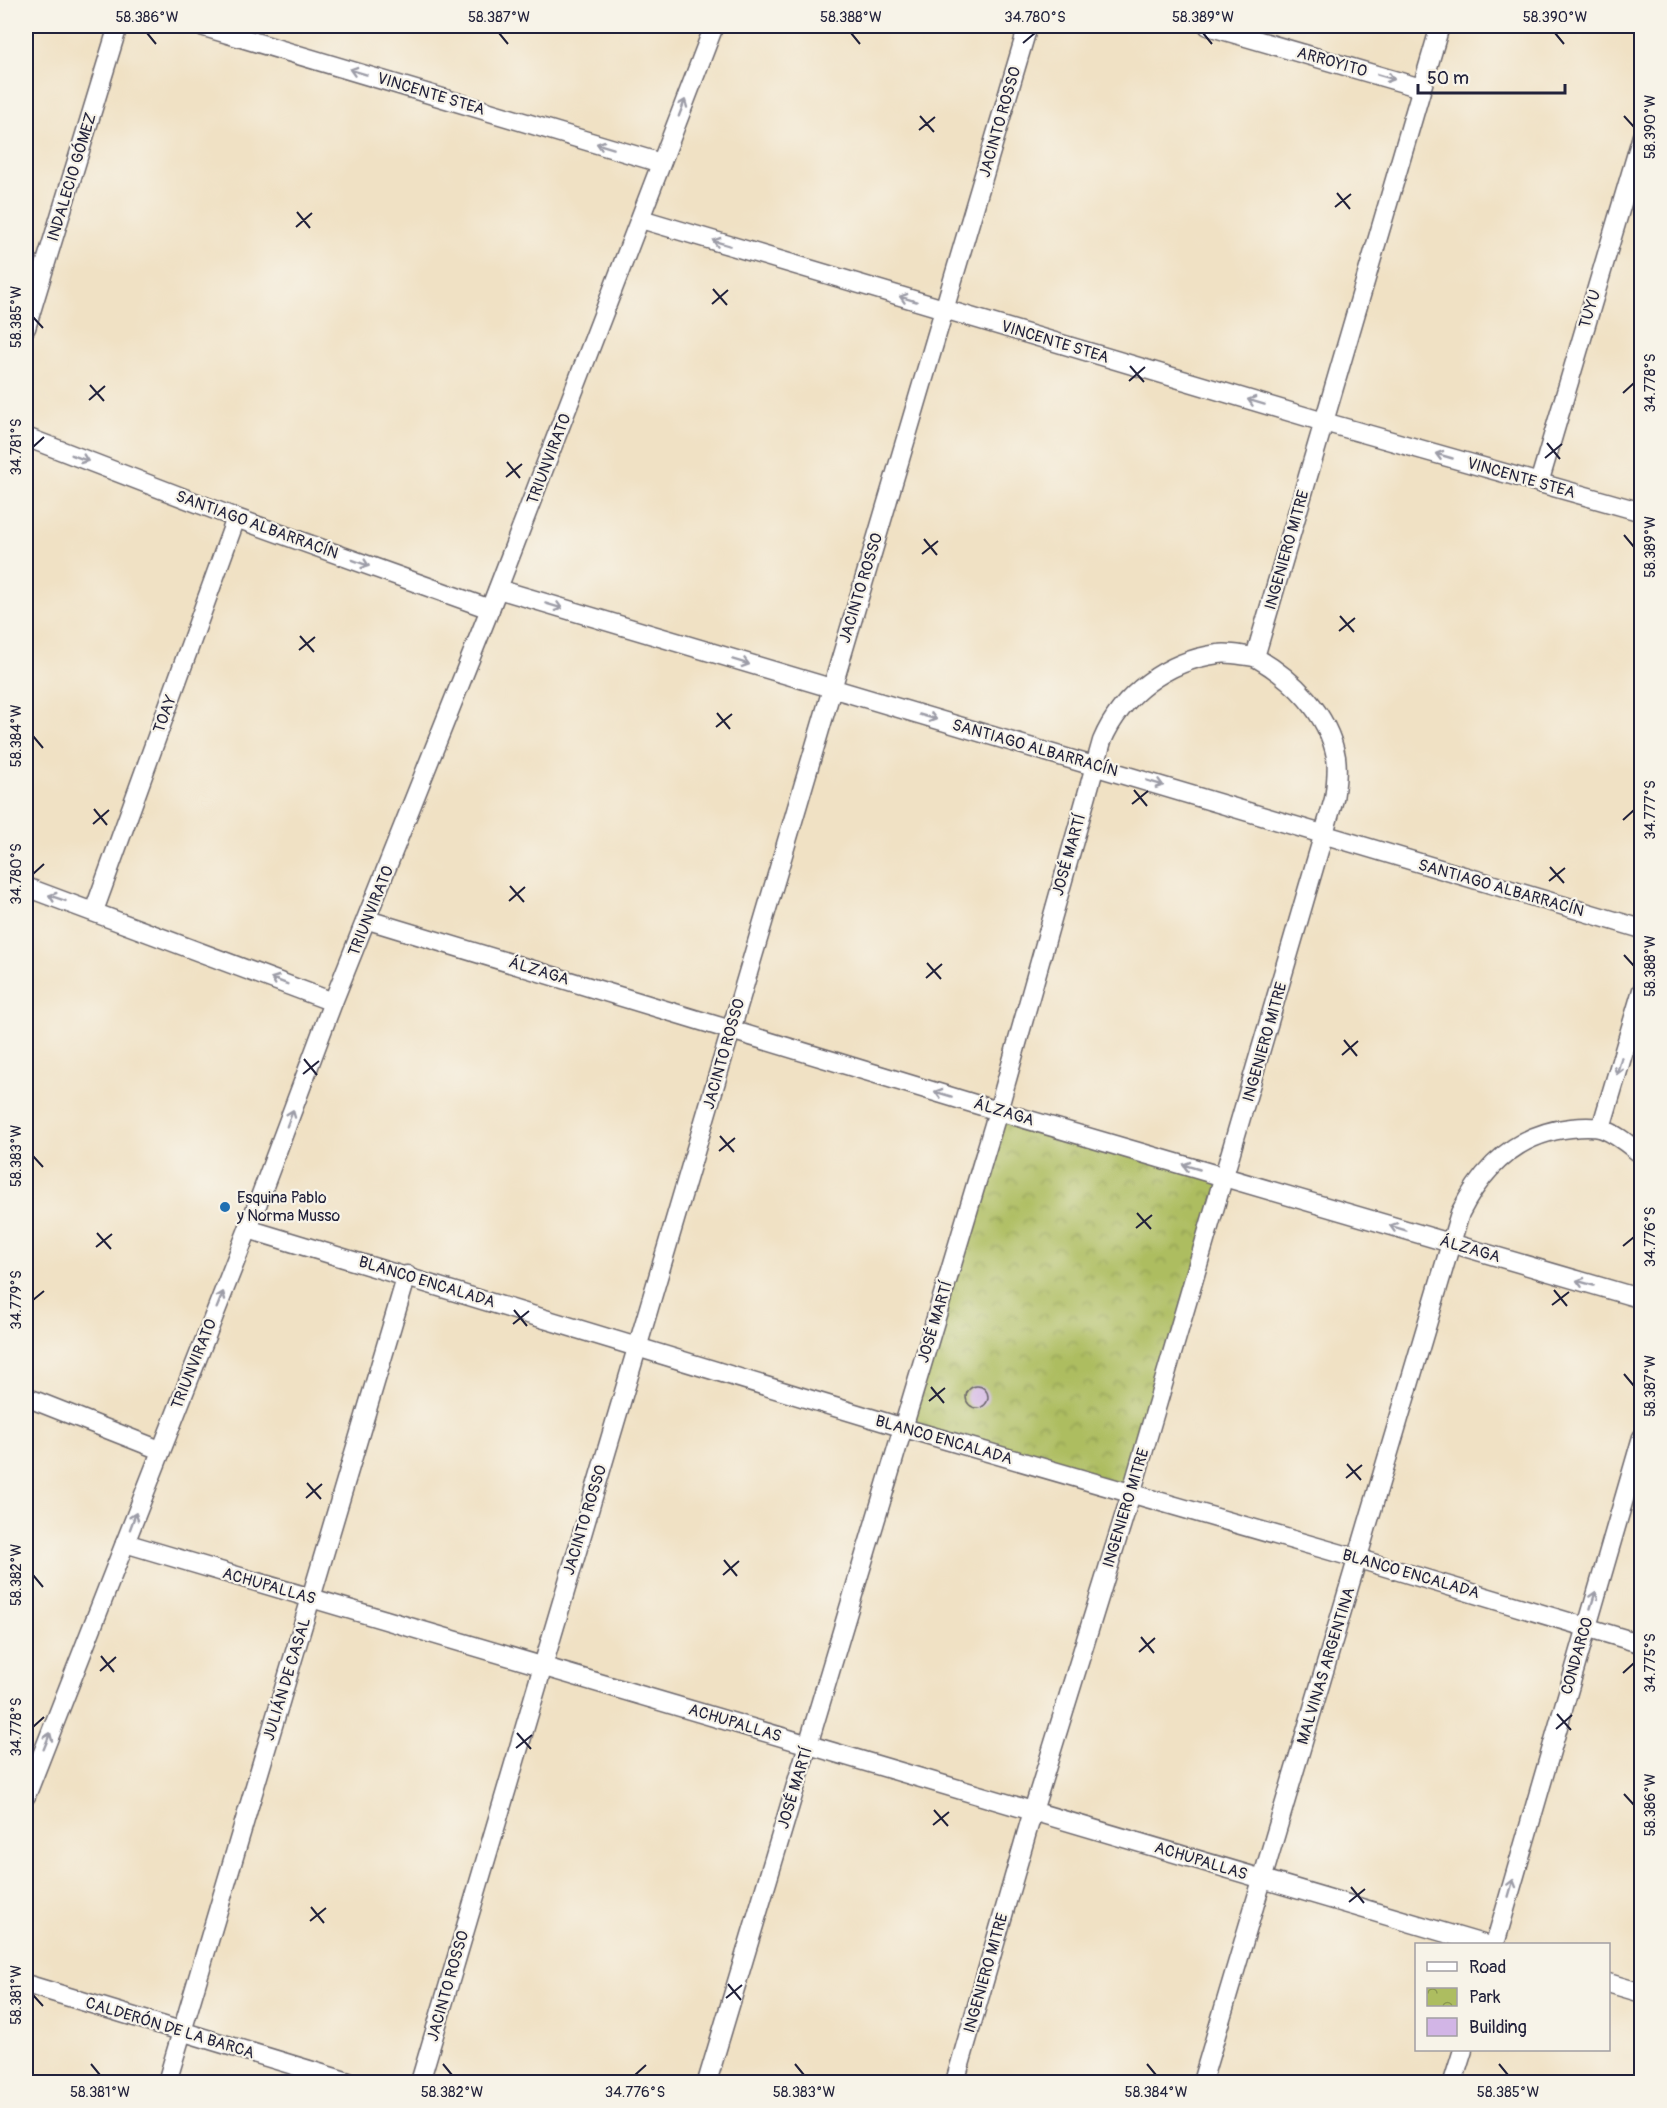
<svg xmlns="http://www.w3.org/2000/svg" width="1667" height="2108" font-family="Pangolin,sans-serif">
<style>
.park{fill:url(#park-crowns);stroke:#68704e;stroke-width:1.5}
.building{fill:#d2b5e6}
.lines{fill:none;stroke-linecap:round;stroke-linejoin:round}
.street-casing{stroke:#6a656b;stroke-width:21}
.street{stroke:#fff;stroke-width:18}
.oneway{stroke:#9c9ca7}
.ticks{fill:none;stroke:#22223b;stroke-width:2}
.poi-dot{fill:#1f6fb2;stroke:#f7f3e8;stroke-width:2}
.labels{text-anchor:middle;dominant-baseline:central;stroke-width:4.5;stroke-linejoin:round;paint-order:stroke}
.street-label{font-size:16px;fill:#22223b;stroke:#f7f3e8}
.poi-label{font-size:16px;fill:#22223b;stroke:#f7f3e8;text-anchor:start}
.neatline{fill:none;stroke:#22223b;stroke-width:2}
.ticks-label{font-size:15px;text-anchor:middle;fill:#22223b}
</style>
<defs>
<pattern id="park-crowns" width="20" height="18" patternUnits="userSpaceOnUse" patternTransform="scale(1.5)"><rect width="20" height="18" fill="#adbd60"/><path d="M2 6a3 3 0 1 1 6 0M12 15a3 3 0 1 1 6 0" fill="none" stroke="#8c9950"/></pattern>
</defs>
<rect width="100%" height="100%" fill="#f7f3e8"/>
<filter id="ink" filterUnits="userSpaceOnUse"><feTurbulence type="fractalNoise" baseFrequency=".0167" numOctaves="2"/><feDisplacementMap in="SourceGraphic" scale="12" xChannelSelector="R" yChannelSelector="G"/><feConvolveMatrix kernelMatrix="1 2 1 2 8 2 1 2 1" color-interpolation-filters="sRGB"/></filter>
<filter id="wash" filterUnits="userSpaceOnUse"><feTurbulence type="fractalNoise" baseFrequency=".008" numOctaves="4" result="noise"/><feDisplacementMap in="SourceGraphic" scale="24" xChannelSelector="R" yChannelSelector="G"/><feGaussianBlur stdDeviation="1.35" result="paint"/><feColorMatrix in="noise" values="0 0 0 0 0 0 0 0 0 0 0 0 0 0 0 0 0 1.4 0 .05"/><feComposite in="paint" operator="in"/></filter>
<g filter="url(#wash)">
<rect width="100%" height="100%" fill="#f0e1c4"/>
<!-- park -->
<path class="park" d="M998,1111L1225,1177L1131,1494L904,1428Z"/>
<g id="blocks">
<!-- building -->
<circle class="building" cx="977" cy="1397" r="11"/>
</g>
</g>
<g filter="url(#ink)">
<use href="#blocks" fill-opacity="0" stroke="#6a656b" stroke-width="1.5"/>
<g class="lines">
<defs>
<g id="street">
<path d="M201,26L661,163"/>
<path d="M1208,26L1421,88"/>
<path d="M641,219L1324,422L1642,512"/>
<path d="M26,328L118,26"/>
<path d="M26,437L236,518L490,609"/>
<path d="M1539,483L1642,136"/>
<path d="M498,589L1642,929"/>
<path d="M26,887L333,1002"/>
<path d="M94,911L236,518"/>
<path d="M368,920L998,1111L1642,1299"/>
<path d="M1601,1128L1642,990"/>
<path d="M248,1229L904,1428L1359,1559L1642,1644"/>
<path d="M26,1397L160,1450"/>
<path d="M125,1543L1483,1944"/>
<path d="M26,1796L248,1229L333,1002L490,609L714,26"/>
<path d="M1495,1944L1642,1437"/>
<path d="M1608,1983L1642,1993"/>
<path d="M26,1984L349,2082"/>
<path d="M167,2082L407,1275"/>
<path d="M420,2082L1028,26"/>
<path d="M707,2082L998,1111L1102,741C1122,694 1167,661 1218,654C1230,652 1243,656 1255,657"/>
<path d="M955,2082L1033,1811L1131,1494L1334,799C1336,785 1338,771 1336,757C1328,713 1292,678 1255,657L1440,26"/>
<path d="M1202,2082L1460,1213C1483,1167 1518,1133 1571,1128C1581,1127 1594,1126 1603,1129C1618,1135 1629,1145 1642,1155"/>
<path d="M1453,2082L1463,2050"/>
</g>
</defs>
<!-- street casing -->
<use href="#street" class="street-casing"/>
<!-- street -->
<use href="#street" class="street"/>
</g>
<!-- one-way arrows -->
<defs><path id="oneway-shaft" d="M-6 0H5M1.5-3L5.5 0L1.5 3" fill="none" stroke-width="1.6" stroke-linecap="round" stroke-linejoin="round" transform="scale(1.5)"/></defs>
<g class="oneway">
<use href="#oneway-shaft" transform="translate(358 72) rotate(-163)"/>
<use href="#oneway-shaft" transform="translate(1386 77) rotate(16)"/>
<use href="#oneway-shaft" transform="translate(682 108) rotate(-69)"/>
<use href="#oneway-shaft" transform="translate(605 146) rotate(-163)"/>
<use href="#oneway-shaft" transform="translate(721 243) rotate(-163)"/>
<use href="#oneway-shaft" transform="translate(908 299) rotate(-163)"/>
<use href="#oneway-shaft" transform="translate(1256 402) rotate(-163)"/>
<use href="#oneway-shaft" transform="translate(1444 456) rotate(-164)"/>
<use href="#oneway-shaft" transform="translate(80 458) rotate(21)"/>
<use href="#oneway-shaft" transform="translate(361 563) rotate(20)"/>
<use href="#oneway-shaft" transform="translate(554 606) rotate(17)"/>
<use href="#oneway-shaft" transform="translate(741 662) rotate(17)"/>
<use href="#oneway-shaft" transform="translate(928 717) rotate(16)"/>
<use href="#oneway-shaft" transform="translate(1155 783) rotate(17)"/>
<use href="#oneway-shaft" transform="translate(57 898) rotate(-161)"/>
<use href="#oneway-shaft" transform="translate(279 981) rotate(-159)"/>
<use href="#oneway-shaft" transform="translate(1619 1066) rotate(106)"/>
<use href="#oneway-shaft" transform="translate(943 1094) rotate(-163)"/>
<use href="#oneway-shaft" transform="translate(290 1118) rotate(-69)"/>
<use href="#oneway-shaft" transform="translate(1191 1167) rotate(-164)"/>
<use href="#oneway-shaft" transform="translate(1398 1228) rotate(-163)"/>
<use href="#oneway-shaft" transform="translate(1585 1283) rotate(-164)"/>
<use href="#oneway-shaft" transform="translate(220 1300) rotate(-68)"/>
<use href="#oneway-shaft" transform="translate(133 1521) rotate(-70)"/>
<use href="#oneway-shaft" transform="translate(1593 1600) rotate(-73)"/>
<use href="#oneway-shaft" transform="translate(47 1741) rotate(-68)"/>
<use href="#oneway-shaft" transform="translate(1511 1888) rotate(-74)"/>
</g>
</g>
<!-- ticks -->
<path class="ticks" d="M147,33L156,44M499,33L508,44M851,33L860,44M1203,33L1212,44M1555,33L1564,44M1023,43L1035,33M920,116L934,132M1624,116L1634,127M919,130L935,117M1337,193L1350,209M1335,207L1351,194M297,212L310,228M296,227L312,213M713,289L727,305M712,304L728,290M33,317L43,328M1130,366L1144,382M1129,381L1145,367M90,385L104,401M1623,393L1634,383M89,400L105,386M1547,443L1560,459M33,447L44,437M1545,458L1562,444M507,462L520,478M506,477L522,464M1624,535L1634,547M924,539L937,555M922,554L938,541M1340,616L1354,632M1339,631L1355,618M300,636L314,652M299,650L315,637M717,713L730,729M716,727L732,714M33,736L43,748M1134,790L1147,806M1132,804L1148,791M94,809L107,825M1623,820L1634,810M93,824L109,810M1550,867L1564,883M33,874L44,864M1549,881L1565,868M510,886L524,902M509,901L525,887M1624,955L1634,966M927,963L941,979M926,978L942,964M1344,1040L1357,1056M1342,1055L1358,1041M304,1059L317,1075M303,1074L319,1061M720,1136L734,1152M719,1151L735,1138M33,1156L43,1167M1137,1213L1151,1229M1136,1228L1152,1215M97,1233L111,1249M1623,1246L1634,1237M96,1247L112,1234M1554,1290L1567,1306M33,1300L44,1291M1552,1305L1569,1292M514,1310L527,1326M513,1324L529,1311M1624,1374L1634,1386M931,1387L944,1403M929,1401L945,1388M1347,1464L1361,1480M1346,1478L1362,1465M307,1483L321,1499M306,1498L322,1484M724,1560L737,1576M33,1575L43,1587M723,1575L739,1561M1141,1637L1154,1653M1139,1652L1155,1638M101,1656L114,1672M100,1671L116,1657M1623,1673L1634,1663M1557,1714L1571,1730M33,1727L44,1717M1556,1729L1572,1715M517,1733L531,1749M516,1748L532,1735M1624,1794L1634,1805M934,1810L948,1826M933,1825L949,1812M1351,1887L1364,1903M1349,1902L1365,1889M311,1907L324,1923M310,1921L326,1908M728,1984L741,2000M33,1995L43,2006M726,1998L742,1985M91,2064L100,2075M443,2064L452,2075M795,2064L804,2075M1147,2064L1156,2075M1499,2064L1508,2075M635,2075L646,2065"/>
<!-- markers -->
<circle class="poi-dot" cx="225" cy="1207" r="6"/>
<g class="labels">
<!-- street labels -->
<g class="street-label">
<text transform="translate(1332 62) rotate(16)">ARROYITO</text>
<text transform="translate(431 94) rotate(17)">VINCENTE STEA</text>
<text transform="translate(1000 122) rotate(-74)">JACINTO ROSSO</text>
<text transform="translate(72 177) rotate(-73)">INDALECIO GÓMEZ</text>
<text transform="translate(1590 309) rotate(-73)">TUYU</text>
<text transform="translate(1055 342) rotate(17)">VINCENTE STEA</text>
<text transform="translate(549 459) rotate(-69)">TRIUNVIRATO</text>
<text transform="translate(1521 478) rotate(16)">VINCENTE STEA</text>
<text transform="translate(257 525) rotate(20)">SANTIAGO ALBARRACÍN</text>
<text transform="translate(1287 550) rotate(-74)">INGENIERO MITRE</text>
<text transform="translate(861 588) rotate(-73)">JACINTO ROSSO</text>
<text transform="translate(165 714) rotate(-70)">TOAY</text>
<text transform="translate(1035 748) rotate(16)">SANTIAGO ALBARRACÍN</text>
<text transform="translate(1069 855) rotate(-74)">JOSÉ MARTÍ</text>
<text transform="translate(1501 888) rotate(16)">SANTIAGO ALBARRACÍN</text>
<text transform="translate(371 911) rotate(-68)">TRIUNVIRATO</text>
<text transform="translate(539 971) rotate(17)">ÁLZAGA</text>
<text transform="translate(1265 1042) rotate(-74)">INGENIERO MITRE</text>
<text transform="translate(724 1054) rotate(-74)">JACINTO ROSSO</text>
<text transform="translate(1004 1112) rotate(17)">ÁLZAGA</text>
<text transform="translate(1470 1249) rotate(16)">ÁLZAGA</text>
<text transform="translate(427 1282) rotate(17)">BLANCO ENCALADA</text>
<text transform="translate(935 1322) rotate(-73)">JOSÉ MARTÍ</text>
<text transform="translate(194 1364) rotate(-68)">TRIUNVIRATO</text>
<text transform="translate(944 1440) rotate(16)">BLANCO ENCALADA</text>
<text transform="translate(1126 1508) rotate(-73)">INGENIERO MITRE</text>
<text transform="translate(585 1520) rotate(-73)">JACINTO ROSSO</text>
<text transform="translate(1411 1574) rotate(16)">BLANCO ENCALADA</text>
<text transform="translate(269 1586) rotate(16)">ACHUPALLAS</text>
<text transform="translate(1577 1656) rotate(-74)">CONDARCO</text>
<text transform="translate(1326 1666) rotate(-73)">MALVINAS ARGENTINA</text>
<text transform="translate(287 1679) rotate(-73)">JULIÁN DE CASAL</text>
<text transform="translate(735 1723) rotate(17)">ACHUPALLAS</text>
<text transform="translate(795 1788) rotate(-73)">JOSÉ MARTÍ</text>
<text transform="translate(1201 1861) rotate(17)">ACHUPALLAS</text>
<text transform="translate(986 1973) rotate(-74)">INGENIERO MITRE</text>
<text transform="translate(448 1986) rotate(-74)">JACINTO ROSSO</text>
<text transform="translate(170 2028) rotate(17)">CALDERÓN DE LA BARCA</text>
</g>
<!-- poi labels -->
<g class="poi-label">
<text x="237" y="1198">Esquina Pablo<tspan x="237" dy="18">y Norma Musso</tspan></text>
</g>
</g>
<!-- margin -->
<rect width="1667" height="2108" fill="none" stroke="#f7f3e8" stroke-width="66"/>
<!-- legend -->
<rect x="1415" y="1943" width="195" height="108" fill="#f7f3e8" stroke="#a29fa3" stroke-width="1.5"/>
<rect x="1427" y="1962" width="30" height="9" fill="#ffffff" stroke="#a29fa3" stroke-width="1.5"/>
<text x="1469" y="1973" font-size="18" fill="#22223b">Road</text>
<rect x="1427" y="1988" width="30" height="18" fill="url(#park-crowns)" stroke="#a29fa3" stroke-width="1.5"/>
<text x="1469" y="2003" font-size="18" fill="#22223b">Park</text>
<rect x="1427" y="2018" width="30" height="18" fill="#d2b5e6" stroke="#a29fa3" stroke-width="1.5"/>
<text x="1469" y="2033" font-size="18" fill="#22223b">Building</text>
<!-- scale -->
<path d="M1418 84v9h147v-9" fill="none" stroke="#22223b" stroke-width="3"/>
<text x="1427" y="84" font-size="18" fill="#22223b" stroke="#f7f3e8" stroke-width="4.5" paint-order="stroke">50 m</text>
<rect x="33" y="33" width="1601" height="2042" class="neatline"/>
<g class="ticks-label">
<text x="147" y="22">58.386°W</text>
<text x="499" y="22">58.387°W</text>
<text x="851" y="22">58.388°W</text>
<text x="1035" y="22">34.780°S</text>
<text x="1203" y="22">58.389°W</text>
<text x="1555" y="22">58.390°W</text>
<text transform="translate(1650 127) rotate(-90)" y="5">58.390°W</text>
<text transform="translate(16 317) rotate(-90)" y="5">58.385°W</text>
<text transform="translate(1650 383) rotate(-90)" y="5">34.778°S</text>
<text transform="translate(16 447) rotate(-90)" y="5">34.781°S</text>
<text transform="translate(1650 547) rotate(-90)" y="5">58.389°W</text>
<text transform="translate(16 736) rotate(-90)" y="5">58.384°W</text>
<text transform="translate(1650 810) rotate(-90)" y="5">34.777°S</text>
<text transform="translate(16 874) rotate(-90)" y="5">34.780°S</text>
<text transform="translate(1650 966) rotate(-90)" y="5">58.388°W</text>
<text transform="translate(16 1156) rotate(-90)" y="5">58.383°W</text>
<text transform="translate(1650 1237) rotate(-90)" y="5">34.776°S</text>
<text transform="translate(16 1300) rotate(-90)" y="5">34.779°S</text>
<text transform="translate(1650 1386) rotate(-90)" y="5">58.387°W</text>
<text transform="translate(16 1575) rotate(-90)" y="5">58.382°W</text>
<text transform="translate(1650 1663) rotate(-90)" y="5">34.775°S</text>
<text transform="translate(16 1727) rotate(-90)" y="5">34.778°S</text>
<text transform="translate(1650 1805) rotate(-90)" y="5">58.386°W</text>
<text transform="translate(16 1995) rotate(-90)" y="5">58.381°W</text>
<text x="100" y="2097">58.381°W</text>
<text x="452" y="2097">58.382°W</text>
<text x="635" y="2097">34.776°S</text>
<text x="804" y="2097">58.383°W</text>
<text x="1156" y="2097">58.384°W</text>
<text x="1508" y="2097">58.385°W</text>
</g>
</svg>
